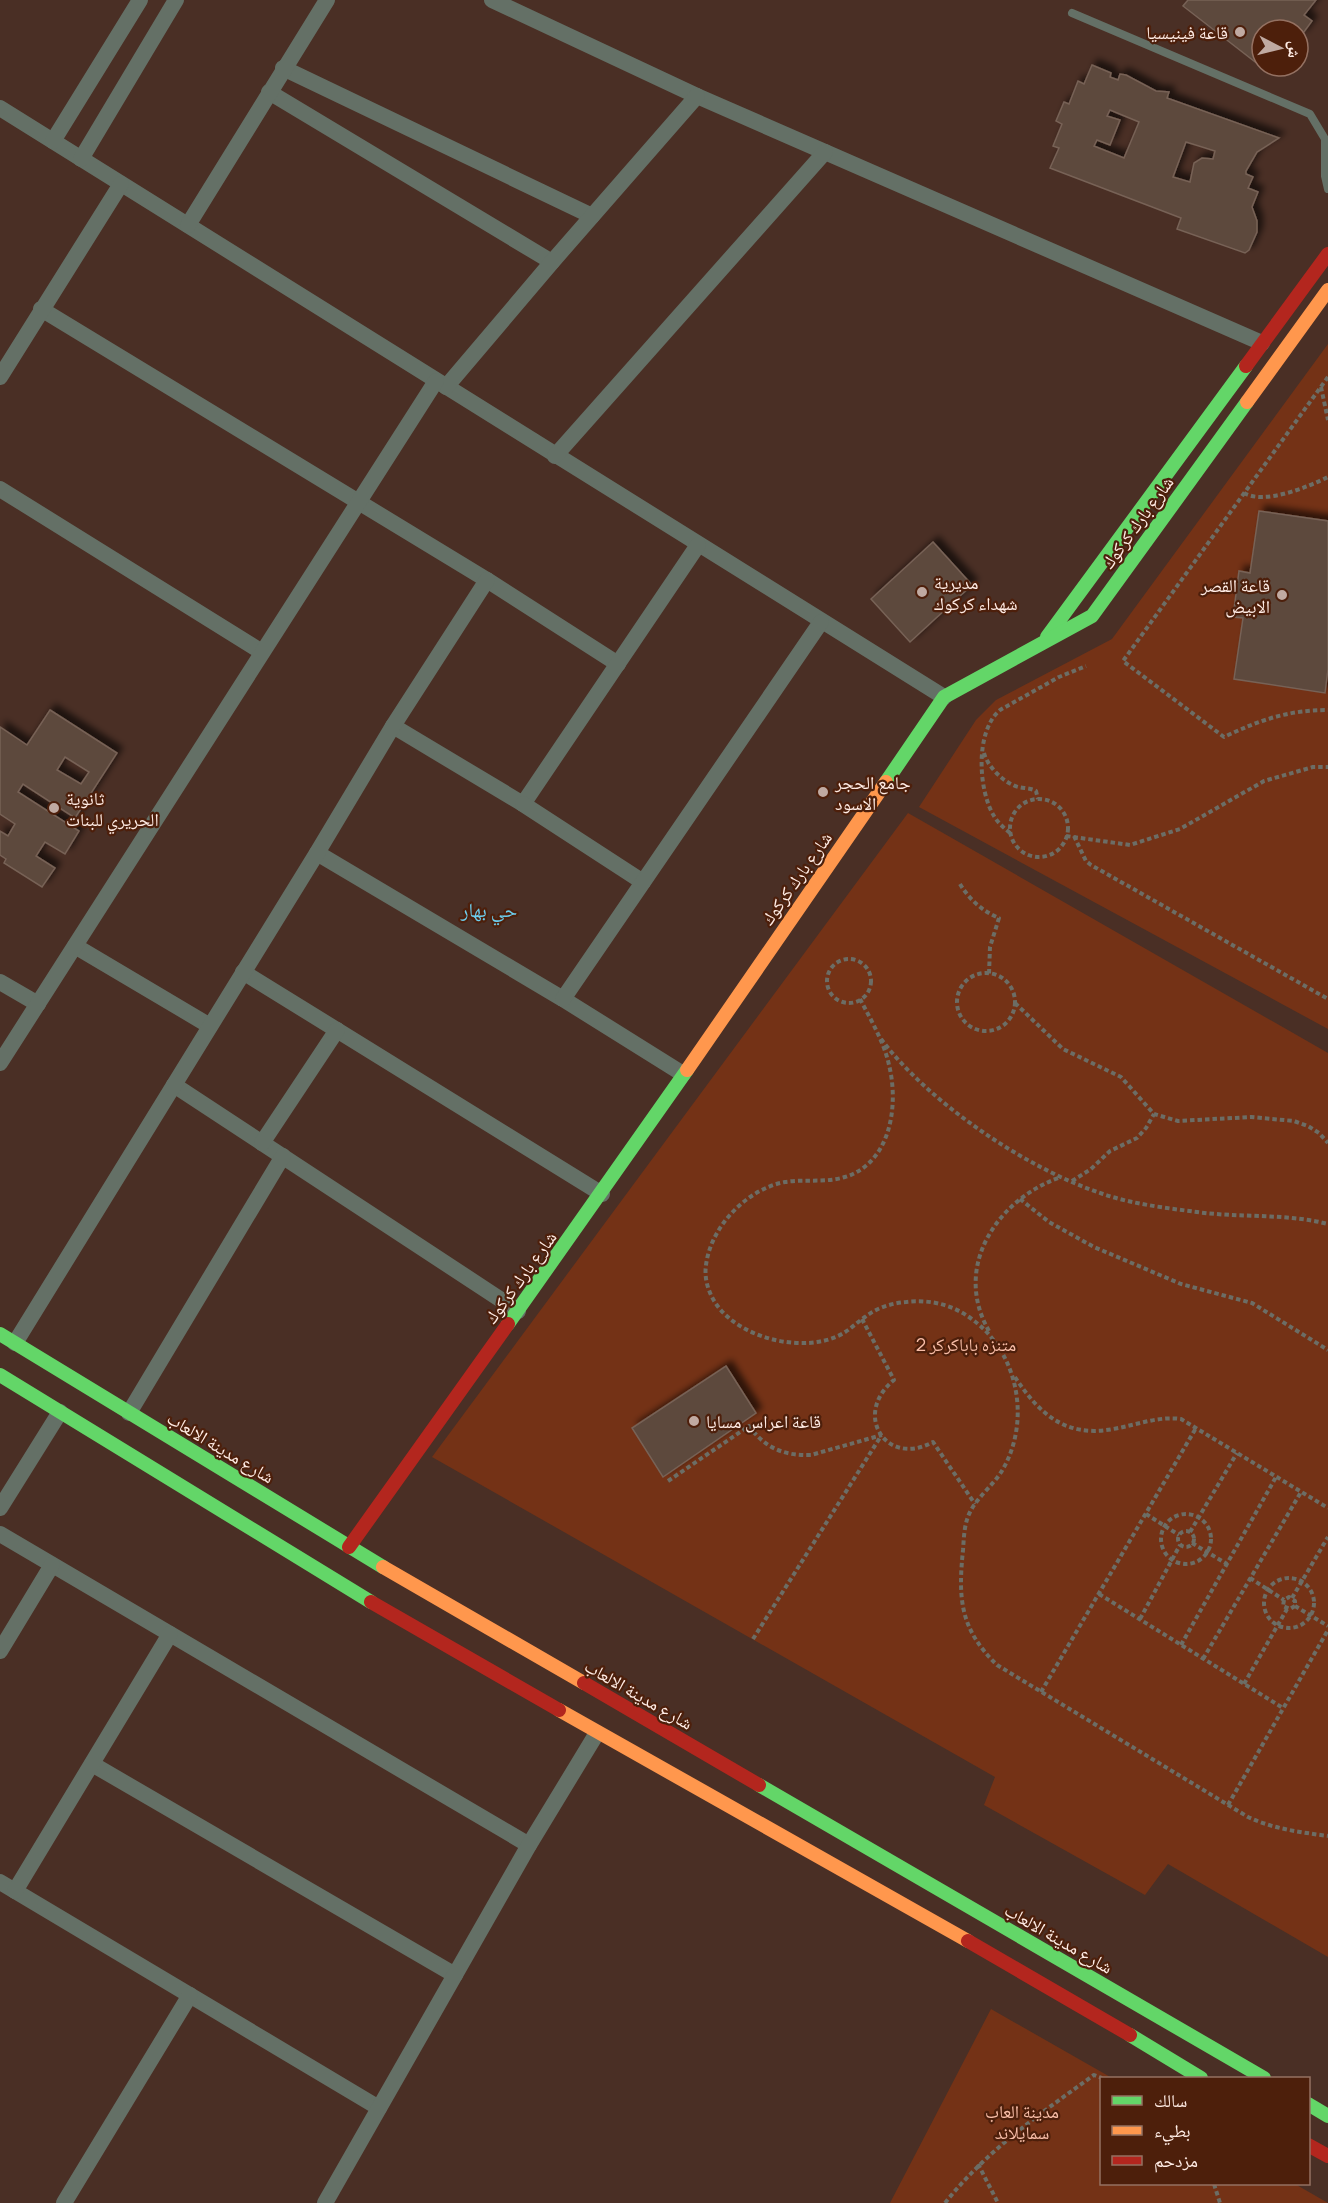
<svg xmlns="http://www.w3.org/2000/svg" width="1328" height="2203" font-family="Manrope,'Noto Naskh Arabic',sans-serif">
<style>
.green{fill:#743216}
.building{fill:#5d483d;stroke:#776256;stroke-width:1.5;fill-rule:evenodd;filter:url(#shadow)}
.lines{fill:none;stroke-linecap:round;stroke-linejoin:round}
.path{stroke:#6c6d65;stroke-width:4;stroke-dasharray:4.5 3;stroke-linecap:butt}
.lane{stroke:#647066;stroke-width:8}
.street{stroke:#647066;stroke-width:16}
.fast{stroke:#63d668;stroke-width:14}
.slow{stroke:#ff974d;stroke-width:14}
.jam{stroke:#b3261e;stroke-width:14}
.poi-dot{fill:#c0aaa2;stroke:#4d1f0b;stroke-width:2}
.labels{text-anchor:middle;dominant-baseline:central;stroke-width:4.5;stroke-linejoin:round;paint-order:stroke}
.poi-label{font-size:18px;fill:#ffece5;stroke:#4d1f0b;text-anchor:start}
.street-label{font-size:18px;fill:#ffece5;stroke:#4d1f0b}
.park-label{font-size:18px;fill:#f9bea8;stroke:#4d1f0b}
.neighbourhood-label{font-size:20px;fill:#6dcdec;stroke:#4d1f0b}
</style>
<defs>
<filter id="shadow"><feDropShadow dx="5.5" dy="-5.5" stdDeviation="3" flood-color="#0009"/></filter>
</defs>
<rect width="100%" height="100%" fill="#4a2f25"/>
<!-- green -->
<g class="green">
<path d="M1328,344V1029L919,807L976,720L996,700L1112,639Z"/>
<path d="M908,813L1328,1053V1957L1168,1864L1145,1895L984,1805L995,1777L432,1457Z"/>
<path d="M991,2009L1112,2078H1102V2184H1295L1328,2203H890Z"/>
</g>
<!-- building -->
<g class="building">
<path d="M1188,0H1316L1304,15L1312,21L1301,36L1298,34V30H1262V66H1265L1263,68L1183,6Z"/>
<path d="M1092,65L1111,73L1110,77L1118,80L1120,74L1126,75L1156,91L1169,92L1167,98L1279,138L1257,152L1246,171V174L1253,177L1248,188L1258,192L1252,207L1257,221V232L1249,250L1245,253L1177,229L1181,218L1050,168L1059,148L1053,146L1062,124L1056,121L1064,102L1069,104L1078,81L1084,84ZM1110,110L1139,122L1124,158L1094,146L1097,140L1110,145L1120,120L1107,116ZM1186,142L1215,151L1213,159L1202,158L1194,163L1190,182L1173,177Z"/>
<path d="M1259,511L1328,521V669L1325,693L1234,679L1243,618L1233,617L1239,571L1250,573Z"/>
<path d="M933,542L972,585L910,642L871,599Z"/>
<path d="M50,710L117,753L75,818L23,784L18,792L79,831L65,854L45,842L36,856L55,868L42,887L4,863L6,859L0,855V831L8,836L15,824L0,814V727L27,745ZM65,757L89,772L81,784L57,770Z"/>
<path d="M726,1366L756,1413L663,1477L632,1428Z"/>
</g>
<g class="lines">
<!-- path -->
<g class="path">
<path d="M1328,377L1123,661L1224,737C1260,720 1288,710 1328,710"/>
<path d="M1321,387L1328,420"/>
<path d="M1244,493C1264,505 1308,487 1328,477"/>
<path d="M984,753C987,765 1001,780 1013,785C1020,789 1029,787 1036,791L1038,799"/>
<circle cx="1039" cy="828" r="29"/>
<path d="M1010,833C1004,828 998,823 994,816C978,790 975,731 1000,710L1059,677L1086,666"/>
<path d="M1066,836L1130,845L1180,829L1264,781L1313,767H1328"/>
<path d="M1074,836L1086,861L1091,865L1328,999"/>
<path d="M960,884C969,899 982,911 999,918L990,947L989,974"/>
<circle cx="849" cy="981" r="22"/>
<circle cx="986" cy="1002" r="29"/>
<path d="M860,999C871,1020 884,1042 889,1065C899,1105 891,1163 845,1177C826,1183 805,1179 785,1182C747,1189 711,1226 706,1265C703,1285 714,1306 729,1318C756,1341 805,1351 838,1336C849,1331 856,1323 865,1317C876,1308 892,1303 906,1302C930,1299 954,1305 973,1320C1018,1353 1031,1420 1003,1469C994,1485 978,1496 970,1512C964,1524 964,1537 963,1550C958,1599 960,1629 997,1665L1248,1817C1274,1829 1299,1832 1328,1836"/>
<path d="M1015,1003L1063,1049L1121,1077L1154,1114L1178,1121L1251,1117L1294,1121L1308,1126L1319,1133L1328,1143"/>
<path d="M881,1039C929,1103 1027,1169 1103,1194C1132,1204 1166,1208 1197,1212C1240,1218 1285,1213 1328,1224"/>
<path d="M1072,1181L1091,1169L1110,1151L1137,1138L1146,1128L1154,1114"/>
<path d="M1020,1199L1049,1222L1094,1247L1181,1284L1252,1303L1328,1350"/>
<path d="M862,1319L894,1380C852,1414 886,1468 933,1442L975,1504"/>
<path d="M989,1331C952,1267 997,1199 1061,1177"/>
<path d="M1015,1377C1039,1414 1066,1438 1113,1429C1137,1425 1157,1416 1181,1419L1328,1508"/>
<path d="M668,1481L749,1426C765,1448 784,1456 811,1455L882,1435"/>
<path d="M1146,1514L1179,1535"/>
<circle cx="1186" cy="1539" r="25"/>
<circle cx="1186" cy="1539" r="8"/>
<path d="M1190,1532L1237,1453"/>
<path d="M1192,1543L1227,1564"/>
<circle cx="1289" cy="1603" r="25"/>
<path d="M1250,1578L1284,1600"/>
<path d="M1099,1594L1283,1708"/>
<path d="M1292,1598L1328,1537"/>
<path d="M1295,1606L1290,1609L1283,1606L1284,1600L1289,1597L1295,1601V1606L1328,1626"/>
<path d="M1140,1619L1180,1545"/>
<path d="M753,1639L881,1436"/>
<path d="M1181,1645L1276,1477"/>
<path d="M1203,1659L1301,1492"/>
<path d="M1244,1684L1287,1609"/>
<path d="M1041,1692L1196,1428"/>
<path d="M1228,1805L1328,1630"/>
<path d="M978,2164L998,2203"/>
<path d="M1214,2184L1220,2203"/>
<path d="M945,2203C986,2151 1041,2113 1094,2075L1102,2078"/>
</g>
<!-- lane -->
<path class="lane" d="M1072,13L1310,114L1325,139V176L1328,189"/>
<!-- street -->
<g class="street">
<path d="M492,0L697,96L1262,343"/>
<path d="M283,68L592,216"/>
<path d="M269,92L552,262"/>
<path d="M0,108L944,697"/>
<path d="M53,141L140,0"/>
<path d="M81,159L176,0"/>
<path d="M188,225L327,0"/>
<path d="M41,309L487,580L618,664"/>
<path d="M0,377L121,184"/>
<path d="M446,387L552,262L697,96"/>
<path d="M555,456L825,152"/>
<path d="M0,489L262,652"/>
<path d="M393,726L523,804L698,545"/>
<path d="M523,804L643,882"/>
<path d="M317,853L563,999L683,1074"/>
<path d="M75,946L210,1026"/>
<path d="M243,972L602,1194"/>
<path d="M0,982L38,1004"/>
<path d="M563,999L821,622"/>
<path d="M0,1063L436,381"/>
<path d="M174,1085L518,1311"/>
<path d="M262,1143L337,1030"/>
<path d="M15,1343L317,853L393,726L487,580"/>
<path d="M129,1413L283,1156"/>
<path d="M0,1508L60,1412"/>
<path d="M0,1534L529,1845"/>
<path d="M0,1651L52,1565"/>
<path d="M92,1764L455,1975"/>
<path d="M0,1882L379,2108"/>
<path d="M15,1891L170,1634"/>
<path d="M64,2203L190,1995"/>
<path d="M325,2203L529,1845L597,1733"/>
</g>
<!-- fast -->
<g class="fast">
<path d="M1047,637L1246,366"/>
<path d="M886,782L944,697L1092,616L1247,402"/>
<path d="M508,1324L687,1070"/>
<path d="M0,1334L383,1567"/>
<path d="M0,1375L371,1602"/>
<path d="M759,1785L1264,2078"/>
<path d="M1130,2035L1201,2078"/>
<path d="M1308,2104L1328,2116"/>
</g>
<!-- slow -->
<g class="slow">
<path d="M1247,402L1328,290"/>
<path d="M687,1070L886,782"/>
<path d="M383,1567L584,1683"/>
<path d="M559,1710L968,1941"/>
</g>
<!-- jam -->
<g class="jam">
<path d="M1246,366L1328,254"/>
<path d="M349,1547L508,1324"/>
<path d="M371,1602L559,1710"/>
<path d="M584,1683L759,1785"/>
<path d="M968,1941L1130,2035"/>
<path d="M1308,2145L1328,2156"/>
</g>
</g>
<!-- markers -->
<g class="poi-dot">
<circle cx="1240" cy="32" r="6"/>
<circle cx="922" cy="592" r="6"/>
<circle cx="1282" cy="595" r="6"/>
<circle cx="823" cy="792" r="6"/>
<circle cx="54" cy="808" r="6"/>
<circle cx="694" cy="1421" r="6"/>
</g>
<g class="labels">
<!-- poi labels -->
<g class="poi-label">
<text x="1228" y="32" text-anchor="end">قاعة فينيسيا</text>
<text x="934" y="582">مديرية<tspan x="934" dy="21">شهداء كركوك</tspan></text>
<text x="1270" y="585" text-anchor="end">قاعة القصر<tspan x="1270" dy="21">الابيض</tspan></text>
<text x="835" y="782">جامع الحجر<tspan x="835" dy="21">الاسود</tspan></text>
<text x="66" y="798">ثانوية<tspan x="66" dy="21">الحريري للبنات</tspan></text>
<text x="706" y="1421">قاعة اعراس مسايا</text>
</g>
<!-- street labels -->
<g class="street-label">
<text transform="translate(1137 522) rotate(-54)">شارع بارك كركوك</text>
<text transform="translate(796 878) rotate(-55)">شارع بارك كركوك</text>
<text transform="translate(520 1277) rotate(-54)">شارع بارك كركوك</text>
<text transform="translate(221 1447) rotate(31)">شارع مدينة الالعاب</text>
<text transform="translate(639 1694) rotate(30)">شارع مدينة الالعاب</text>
<text transform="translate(1059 1938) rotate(30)">شارع مدينة الالعاب</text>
</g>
<!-- park labels -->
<g class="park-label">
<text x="966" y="1344">متنزه باباكركر 2</text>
<text x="1022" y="2111">مدينة العاب<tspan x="1022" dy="21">سمايلاند</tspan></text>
</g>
<!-- neighbourhood labels -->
<g class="neighbourhood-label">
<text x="489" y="909">حي بهار</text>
</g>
</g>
<!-- legend -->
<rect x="1100" y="2077" width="210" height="108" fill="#4d1f0b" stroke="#947162" stroke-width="1.5"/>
<rect x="1112" y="2096" width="30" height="9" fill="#63d668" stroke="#947162" stroke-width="1.5"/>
<text x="1154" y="2107" font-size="18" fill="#ffece5">سالك</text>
<rect x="1112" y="2126" width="30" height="9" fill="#ff974d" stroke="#947162" stroke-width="1.5"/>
<text x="1154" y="2137" font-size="18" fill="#ffece5">بطيء</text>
<rect x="1112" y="2156" width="30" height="9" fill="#b3261e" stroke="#947162" stroke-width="1.5"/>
<text x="1154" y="2167" font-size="18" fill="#ffece5">مزدحم</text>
<!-- north arrow -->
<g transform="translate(1280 48) rotate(97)"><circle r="28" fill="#4d1f0b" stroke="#947162" stroke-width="1.5"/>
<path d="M0-4.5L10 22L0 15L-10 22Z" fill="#c0aaa2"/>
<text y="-9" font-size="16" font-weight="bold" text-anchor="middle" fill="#ffece5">ش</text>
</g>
</svg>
